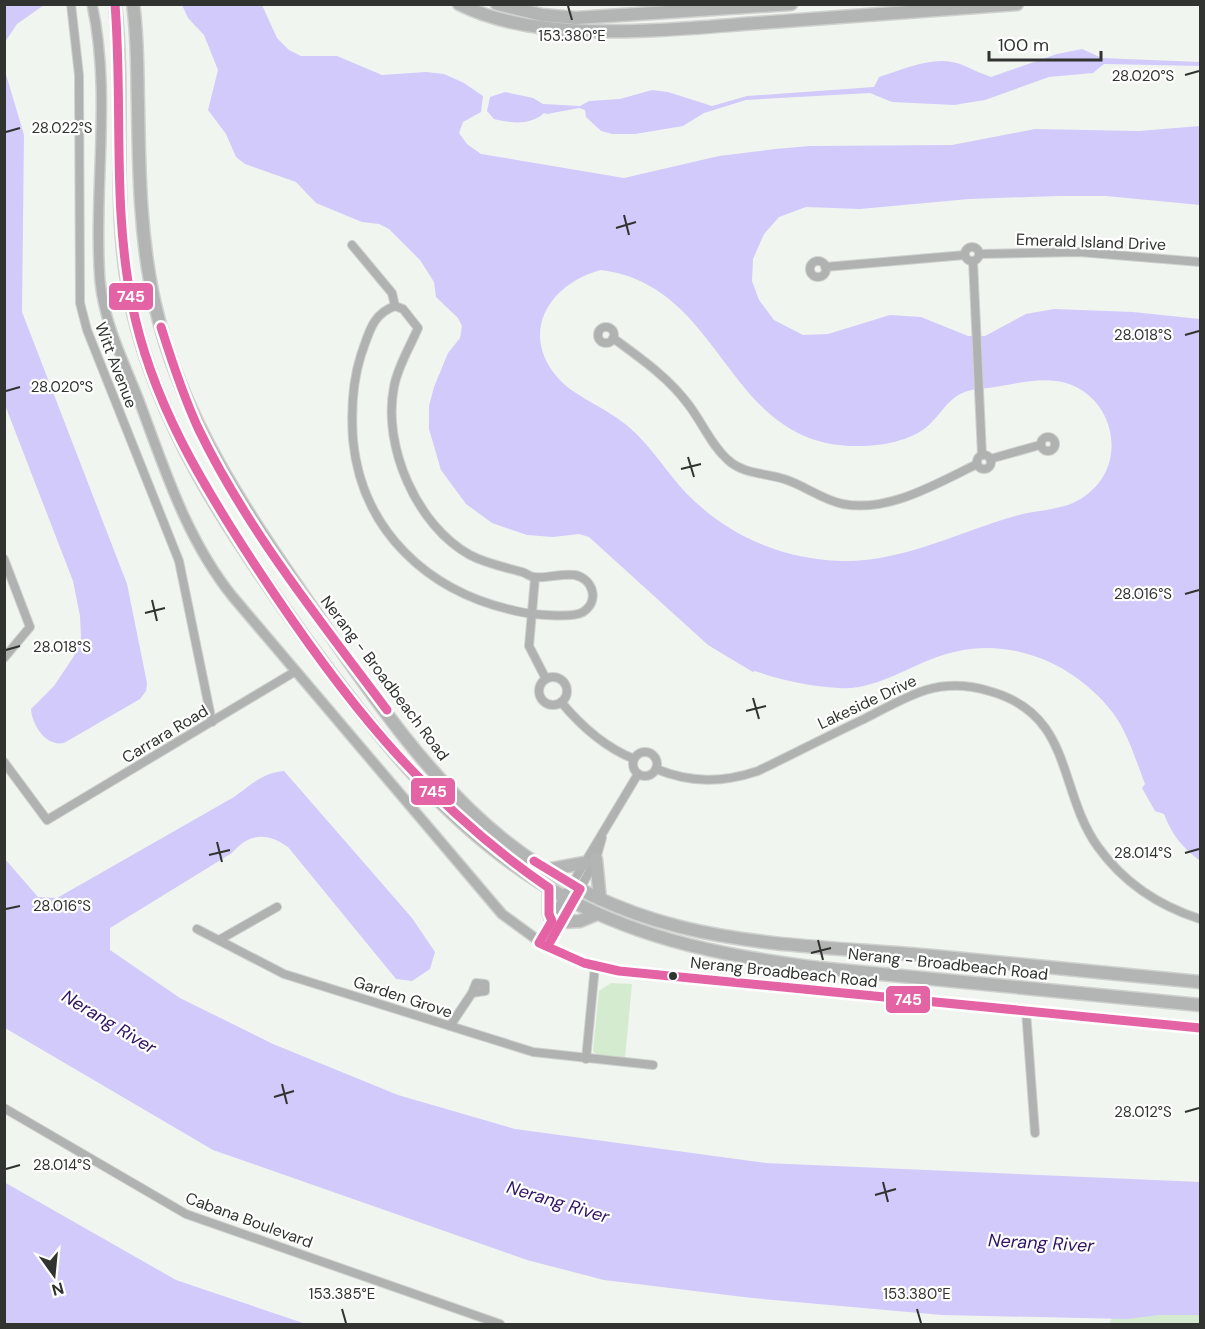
<svg xmlns="http://www.w3.org/2000/svg" width="1205" height="1329" font-family="'DM Sans',sans-serif">
<style>
.green{fill:#d5ebd0}
.water{fill:#d2cafa;fill-rule:evenodd}
.lines{fill:none;stroke-linecap:round;stroke-linejoin:round}
.minor-casing{stroke:#ced1ce;stroke-width:10}
.tertiary-casing{stroke:#ced1ce;stroke-width:12}
.primary-casing{stroke:#ced1ce;stroke-width:15}
.minor{stroke:#b0b2b1;stroke-width:8}
.tertiary{stroke:#b0b2b1;stroke-width:9}
.primary{stroke:#b3b4b4;stroke-width:12}
.bus-1-casing{stroke:#fff;stroke-width:14}
.bus-1{stroke:#e463a4;stroke-width:9}
.ticks{fill:none;stroke:#30332f;stroke-width:2}
.bus-dot{fill:#30332f;stroke:#fff;stroke-width:2}
.labels{text-anchor:middle;dominant-baseline:central;stroke-width:4.5;stroke-linejoin:round;paint-order:stroke}
.street-label{font-size:16px;fill:#30332f;stroke:#fff}
.water-label{font-size:18px;font-style:italic;fill:#301363;stroke:#fff}
.ticks-label{font-size:15px;text-anchor:middle;fill:#30332f;stroke:#fff;stroke-width:4.5;stroke-linejoin:round;paint-order:stroke}
.line-badge{stroke:#fff;stroke-width:2}
.badge-label{font-size:16px;text-anchor:middle;font-weight:bold;fill:#fff}
</style>
<rect width="100%" height="100%" fill="#f0f5f0"/>
<!-- green -->
<g class="green">
<path d="M611,983L632,984L625,1058L599,1057L593,1051L599,991Z"/>
<path d="M1160,1315H1200V1324H1109L1112,1318Z"/>
</g>
<!-- water -->
<g class="water">
<path d="M5,4H44V5L17,24L5,42Z"/>
<path d="M182,5H262L277,38L289,50L301,56H337L382,75L426,72L444,74L464,83L483,96L481,112L463,122L459,133L467,144L481,154L624,178L719,156L775,149L810,146L952,145L1035,129L1139,131L1200,126V205L1106,196H1059L969,199L860,209L806,207L779,217L764,234L753,259L752,281L759,300L774,320L803,335L828,334L890,315L921,317L968,336H985L1026,314L1054,309L1133,312L1200,319V861C1182,847 1172,835 1164,814L1155,811L1142,788L1145,784C1136,761 1128,733 1113,713C1074,662 1006,634 943,655C910,665 875,691 839,688C811,686 783,681 755,671L753,672L708,645L589,537L579,534L553,537L527,535L492,523L466,504L441,470L429,429V406L434,387L448,353L460,338L462,326L458,318L436,297L434,282L420,260L389,229L379,224L362,222L316,203L296,182L245,164L236,157L226,134L208,110L218,70L204,35L188,18ZM601,270C727,286 724,448 859,446C882,446 910,441 928,426C946,409 951,391 979,389C1006,387 1039,375 1066,383C1114,397 1130,464 1085,496C1065,511 1039,509 1015,516C961,531 904,562 842,561C782,559 730,537 687,494C667,473 652,447 630,428C609,409 573,396 558,378C519,334 548,284 601,270Z"/>
<path d="M1082,49L1102,58L1200,62V66L1104,64L1093,73L1049,77L985,100L954,105L892,102L870,93L746,100L704,113L683,126L635,134H612L601,131L586,117L585,110L579,108L547,114L544,113C530,126 511,123 494,119L487,111L490,97L505,92L533,98L543,104L580,106L589,101L620,99L652,90L668,92L712,106L747,96L874,87L879,77C906,69 937,53 965,66C974,70 982,74 991,77L1057,54Z"/>
<path d="M5,71L24,135L22,312L127,584L147,683L146,691L140,699L64,743C46,747 32,725 31,709L54,686L74,656L81,637L80,616L73,581L5,405Z"/>
<path d="M284,771L412,918L435,952L430,969L412,981L396,979L288,847C267,832 249,833 232,853L110,928V950L180,998L273,1044L398,1095L515,1129L766,1163L1200,1182V1315H1160L1126,1319L942,1315L752,1298L604,1280L527,1260L213,1150L5,1028V859L38,897L57,898L234,797C249,786 264,772 284,771Z"/>
<path d="M4,1182L176,1280L306,1324H5Z"/>
</g>
<g class="lines">
<defs>
<g id="minor">
<path d="M71,4L79,75L80,303L87,330L179,561L212,722"/>
<path d="M352,245L392,293L395,306"/>
<circle cx="972" cy="254" r="7"/>
<path d="M980,254L1079,252L1200,262"/>
<path d="M973,261L982,455"/>
<circle cx="818" cy="269" r="8"/>
<path d="M825,267L965,255"/>
<path d="M395,306L403,309L418,328C410,347 397,368 394,387C382,446 417,526 470,555C487,564 505,567 522,572C526,573 530,577 534,577C544,579 562,573 575,575C593,579 600,601 583,612C572,619 529,614 516,611C428,592 362,531 353,440C351,411 352,383 361,355C369,333 372,314 395,306Z"/>
<circle cx="606" cy="335" r="8"/>
<path d="M613,338C640,358 668,377 688,404C702,422 711,445 728,460C743,474 765,473 784,479C804,485 822,500 843,504C888,513 938,483 977,464"/>
<circle cx="1048" cy="444" r="7"/>
<circle cx="984" cy="462" r="7"/>
<path d="M990,459L1040,445"/>
<path d="M4,559L30,627L4,658"/>
<path d="M535,578L529,646L546,679"/>
<circle cx="553" cy="691" r="14"/>
<path d="M561,702C581,726 604,747 634,759"/>
<circle cx="645" cy="764" r="12"/>
<path d="M4,762L47,820L296,671"/>
<path d="M656,769C691,783 722,783 758,771C793,754 828,736 864,719C884,709 904,697 926,690C946,684 969,685 989,691C1074,714 1057,790 1098,847C1124,883 1159,906 1200,919"/>
<path d="M572,884L638,774"/>
<path d="M580,889L596,859L602,838"/>
<path d="M197,929L284,974L533,1052L653,1065"/>
<path d="M219,940L277,907"/>
<path d="M547,947L584,963L619,971L1200,1028"/>
<path d="M1026,1011L1035,1133"/>
<path d="M450,1026L472,993L476,983L485,984V991L472,993"/>
<path d="M586,1059L595,966"/>
<path d="M4,1108L186,1214L500,1324"/>
</g>
<g id="tertiary">
<path d="M92,4C112,95 93,190 100,281C104,322 123,360 138,398C164,467 186,539 233,597L502,914L547,947L580,889"/>
<path d="M539,943L572,884"/>
</g>
<g id="primary">
<path d="M115,4C126,105 110,208 132,308C159,427 228,530 298,628C372,731 453,836 566,898C645,941 731,957 819,968L1200,1005"/>
<path d="M133,4C138,38 137,72 138,105C139,172 140,240 155,305C182,422 250,518 317,615C370,693 430,781 504,840C640,948 771,942 933,956C1022,964 1111,974 1200,982"/>
<path d="M459,4C544,47 679,28 772,22C854,16 936,10 1017,4"/>
<path d="M497,4L542,15L576,18L791,4"/>
<path d="M596,859L600,899"/>
<path d="M546,870L584,863"/>
<path d="M549,888V914L552,921"/>
<path d="M561,922L580,921L597,914"/>
</g>
</defs>
<!-- minor casing -->
<use href="#minor" class="minor-casing"/>
<!-- tertiary casing -->
<use href="#tertiary" class="tertiary-casing"/>
<!-- primary casing -->
<use href="#primary" class="primary-casing"/>
<!-- minor -->
<use href="#minor" class="minor"/>
<!-- tertiary -->
<use href="#tertiary" class="tertiary"/>
<!-- primary -->
<use href="#primary" class="primary"/>
<defs>
<g id="bus-1">
<path d="M115,4C123,104 112,206 132,304C151,400 202,484 255,565C339,693 421,800 549,888V914L552,921L539,943L584,963L619,971L1200,1028"/>
<path d="M161,327C172,362 183,396 199,430C248,531 320,620 387,710"/>
<path d="M534,861L580,889L550,942"/>
</g>
</defs>
<!-- bus-1 casing -->
<use href="#bus-1" class="bus-1-casing"/>
<!-- bus-1 -->
<use href="#bus-1" class="bus-1"/>
</g>
<!-- ticks -->
<path class="ticks" d="M568,6L572,20M1185,75L1199,71M6,132L20,128M624,215L629,235M616,228L636,222M1185,335L1199,331M6,391L20,387M688,457L694,477M681,469L701,464M1185,594L1199,590M152,600L157,621M145,613L165,608M6,650L20,646M753,698L759,719M746,711L766,706M217,842L222,862M1185,853L1199,849M209,855L230,850M6,909L20,906M818,940L823,960M811,953L831,948M282,1084L287,1104M274,1097L294,1091M1185,1112L1199,1108M6,1169L20,1165M883,1182L888,1202M875,1195L896,1189M342,1309L346,1323M917,1309L921,1323"/>
<!-- markers -->
<circle class="bus-dot" cx="673" cy="976" r="5"/>
<g class="labels">
<!-- street labels -->
<g class="street-label">
<text transform="translate(1091 242) rotate(2)">Emerald Island Drive</text>
<text transform="translate(116 365) rotate(69)">Witt Avenue</text>
<text transform="translate(385 678) rotate(53)">Nerang - Broadbeach Road</text>
<text transform="translate(867 702) rotate(-25)">Lakeside Drive</text>
<text transform="translate(165 734) rotate(-31)">Carrara Road</text>
<text transform="translate(948 964) rotate(6)">Nerang - Broadbeach Road</text>
<text transform="translate(784 972) rotate(6)">Nerang Broadbeach Road</text>
<text transform="translate(403 997) rotate(18)">Garden Grove</text>
<text transform="translate(249 1220) rotate(20)">Cabana Boulevard</text>
</g>
<!-- water labels -->
<g class="water-label">
<text transform="translate(109 1022) rotate(31)">Nerang River</text>
<text transform="translate(558 1202) rotate(17)">Nerang River</text>
<text transform="translate(1041 1243) rotate(3)">Nerang River</text>
</g>
</g>
<g class="ticks-label">
<text x="572" y="41">153.380°E</text>
<text x="1143" y="81">28.020°S</text>
<text x="62" y="133">28.022°S</text>
<text x="1143" y="340">28.018°S</text>
<text x="62" y="392">28.020°S</text>
<text x="1143" y="599">28.016°S</text>
<text x="62" y="652">28.018°S</text>
<text x="1143" y="858">28.014°S</text>
<text x="62" y="911">28.016°S</text>
<text x="1143" y="1117">28.012°S</text>
<text x="62" y="1170">28.014°S</text>
<text x="342" y="1299">153.385°E</text>
<text x="917" y="1299">153.380°E</text>
</g>
<g class="line-badge">
<rect x="108" y="282" width="46" height="29" rx="6" fill="#e463a4"/>
<rect x="410" y="777" width="46" height="29" rx="6" fill="#e463a4"/>
<rect x="885" y="985" width="46" height="29" rx="6" fill="#e463a4"/>
</g>
<g class="badge-label">
<text x="131" y="302">745</text>
<text x="433" y="797">745</text>
<text x="908" y="1005">745</text>
</g>
<!-- border -->
<rect width="1205" height="1329" fill="none" stroke="#30332f" stroke-width="12"/>
<!-- north arrow -->
<g transform="translate(54 1275) rotate(165)" stroke="#ffffff" stroke-width="4.5" paint-order="stroke">
<path d="M0-4.5L10 22L0 15L-10 22Z" fill="#30332f"/>
<text y="-9" font-size="16" font-weight="bold" text-anchor="middle" fill="#30332f">N</text>
</g>
<!-- scale -->
<path d="M989 51v9h112v-9" fill="none" stroke="#30332f" stroke-width="3"/>
<text x="998" y="51" font-size="18" fill="#30332f" stroke="#ffffff" stroke-width="4.5" paint-order="stroke">100 m</text>
</svg>
